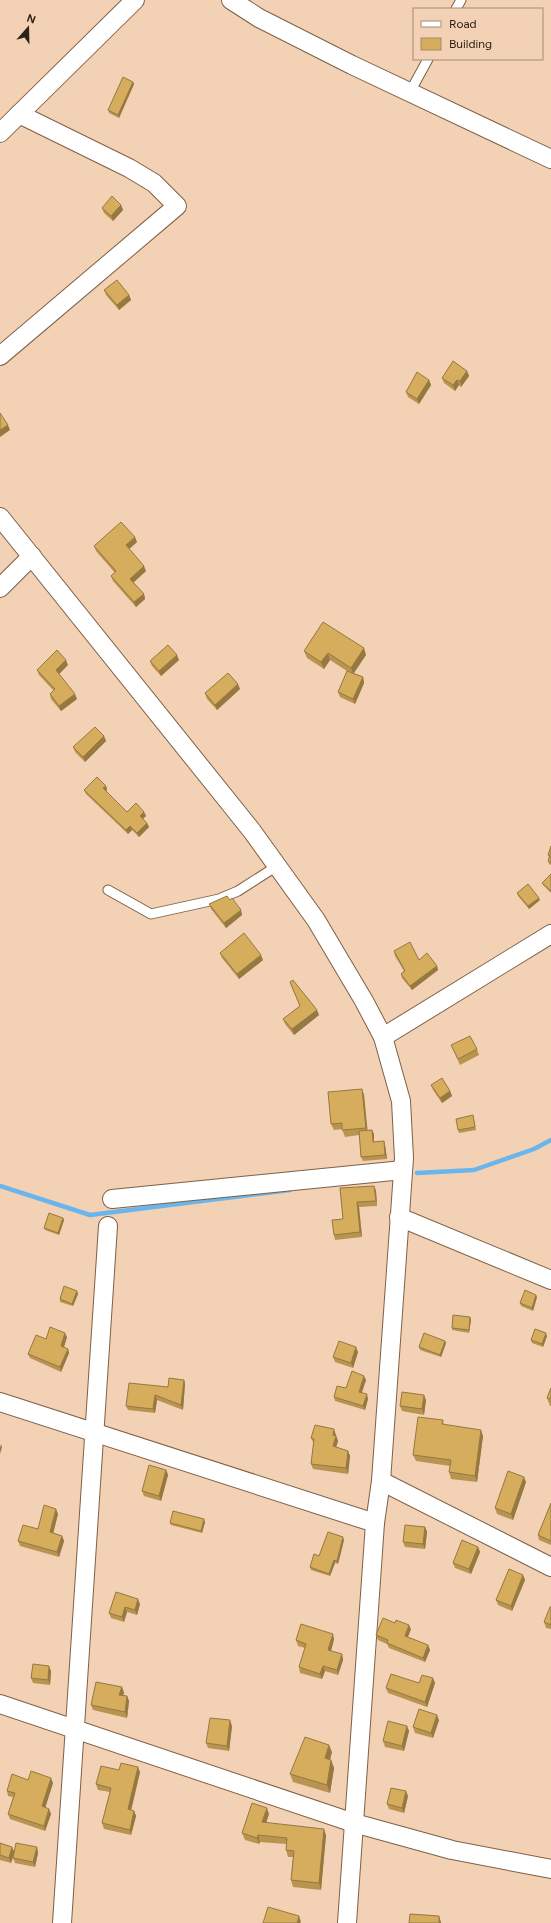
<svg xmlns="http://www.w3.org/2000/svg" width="551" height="1923" font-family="Figtree,sans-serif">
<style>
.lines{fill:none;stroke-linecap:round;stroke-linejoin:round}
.stream{stroke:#6ab5eb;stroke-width:4.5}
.service-casing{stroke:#7e6046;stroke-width:11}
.minor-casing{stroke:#7e6046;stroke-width:20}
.service{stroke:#fff;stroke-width:9}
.minor{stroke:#fff;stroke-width:18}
.wall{fill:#b89450}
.shaded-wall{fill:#967841}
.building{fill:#d6ac5d;stroke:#967841}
</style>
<rect width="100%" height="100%" fill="#f3d1b4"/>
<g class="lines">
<!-- stream -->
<g class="stream">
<path d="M417,1173L474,1170L534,1149L551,1140"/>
<path d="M0,1186L90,1215L290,1190"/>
</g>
<defs>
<g id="service">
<path d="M456,9L461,0"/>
<path d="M410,92L428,59"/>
<path d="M108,890L151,914L219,899L238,891L277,866"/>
</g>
<g id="minor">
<path d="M231,0L259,18L352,65L551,159"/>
<path d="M0,133L135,0"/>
<path d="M0,356L177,206L154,183L129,168L19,114"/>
<path d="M0,517L252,831L316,920L364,1001L383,1037L401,1101L404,1158L381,1481L375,1523L347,1923"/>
<path d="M0,588L32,556"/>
<path d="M383,1037L551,934"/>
<path d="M112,1199L403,1170"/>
<path d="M399,1217L551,1280"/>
<path d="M0,1402L375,1523"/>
<path d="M381,1481L551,1567"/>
<path d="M0,1704L354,1823L452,1850L551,1869"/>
<path d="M62,1923L108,1226"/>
</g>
</defs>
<!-- service casing -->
<use href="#service" class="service-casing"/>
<!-- minor casing -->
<use href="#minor" class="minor-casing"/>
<!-- service -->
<use href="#service" class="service"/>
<!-- minor -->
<use href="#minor" class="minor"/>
</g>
<!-- wall -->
<g class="wall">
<path d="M133,82L134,84L119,118L109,113L108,110Z"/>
<path d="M121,205L123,210L113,221L104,213L102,208Z"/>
<path d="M104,290L129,295L131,300L119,310L106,295Z"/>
<path d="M467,371L469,376L461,387L459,385L455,391L444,383L442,378Z"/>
<path d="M429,380L431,385L419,404L408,397L406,392Z"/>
<path d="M137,542L129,549L146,571L133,582L144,594L145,599L136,607L113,581L111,576L115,573L96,551L94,546Z"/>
<path d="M304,651L366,655L354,673L363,677L364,683L355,704L340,697L338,692L347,671L330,660L324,669L307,658Z"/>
<path d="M179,660L161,676L152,666L150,661Z"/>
<path d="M68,665L59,674L77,699L61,711L51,699L50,694L54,691L39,675L37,670Z"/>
<path d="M240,689L217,710L207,699L205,693Z"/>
<path d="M104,736L106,741L85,762L75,752L73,747Z"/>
<path d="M106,786L107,790L106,791L127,812H144L146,816L143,819L147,823L149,827L139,837L132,830L128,834L86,794L84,790Z"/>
<path d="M551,846V865L549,864L548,861L549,857L548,855Z"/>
<path d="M551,874V893L543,885L542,883Z"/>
<path d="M517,893L540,900L529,909L518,896Z"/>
<path d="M230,900L241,910L242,915L226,928L211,909L209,904Z"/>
<path d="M394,951L437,966L438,970L412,990L402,978L401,974L404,971L395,956Z"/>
<path d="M220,953L263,960L239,979L222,958Z"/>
<path d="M290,982L319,1015L294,1035L285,1024L283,1019L300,1006Z"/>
<path d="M451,1045L477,1049L479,1055L460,1065Z"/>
<path d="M431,1085L450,1091L452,1096L442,1103L433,1090Z"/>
<path d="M362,1089L364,1095L367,1130H372L374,1134V1142L384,1141L385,1145L387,1159L363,1161L361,1157L359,1135L345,1137L342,1129L334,1130L331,1124Z"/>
<path d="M473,1115L476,1130L459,1133L458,1130Z"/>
<path d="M374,1186L376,1191L377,1206L359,1207L362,1237L335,1240L334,1235L343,1219L340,1188Z"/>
<path d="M63,1218L64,1220L59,1235L45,1230L44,1228Z"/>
<path d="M77,1291L78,1294L73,1306L60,1302V1299Z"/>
<path d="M537,1297L533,1311L521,1306L520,1303Z"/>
<path d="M470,1317L471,1320L469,1333L452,1330V1328Z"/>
<path d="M547,1336L543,1347L532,1343L531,1340Z"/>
<path d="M67,1337L64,1347L68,1349L69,1353L61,1372L30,1358L28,1354L46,1339Z"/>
<path d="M445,1341L446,1343L441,1357L420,1350L419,1347Z"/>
<path d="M358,1352L353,1368L335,1362L333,1357Z"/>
<path d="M184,1380L185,1384L183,1410L157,1400L155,1413L128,1410L126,1406L168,1387Z"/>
<path d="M366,1380L362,1393L368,1399L365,1410L335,1401L334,1397L346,1388Z"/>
<path d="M551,1388V1406H550L547,1398Z"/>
<path d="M426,1400L424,1415L402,1411L400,1406Z"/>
<path d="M443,1420L444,1425L483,1436L477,1482L451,1479L449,1472L450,1466L416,1461L413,1455Z"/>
<path d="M336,1435L338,1441L336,1447L348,1451L350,1456L348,1474L313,1469L311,1464L314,1444L311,1438Z"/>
<path d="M166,1470L168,1475L161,1501L144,1496L142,1491Z"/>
<path d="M526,1482L513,1520L497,1514L495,1508Z"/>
<path d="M551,1503V1545L539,1540L538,1535Z"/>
<path d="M58,1514L53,1533L62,1536L64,1541L59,1557L20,1546L18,1541L38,1529Z"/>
<path d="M205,1522L202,1533L171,1525L170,1523Z"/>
<path d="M425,1527L427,1532L425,1549L405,1547L403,1542Z"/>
<path d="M344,1540L338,1564L335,1563L330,1576L311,1570L310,1567L319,1556Z"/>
<path d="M478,1547L480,1552L471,1574L455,1568L453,1563Z"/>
<path d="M523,1575L525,1580L512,1611L498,1605L496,1600Z"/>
<path d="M116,1592L140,1604L137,1615L127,1612L124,1622L111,1618L109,1613Z"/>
<path d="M551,1607V1629L546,1628L544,1622Z"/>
<path d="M411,1629L408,1637L428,1645L430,1650L425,1662L389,1648L387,1644L378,1640L376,1635Z"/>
<path d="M334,1639L331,1651L342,1654L343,1660L338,1675L325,1671L322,1679L300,1673L299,1667L305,1648L298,1646L296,1640Z"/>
<path d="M51,1671L50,1685L33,1683L31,1678Z"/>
<path d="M419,1683H435L427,1707L388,1693L386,1688Z"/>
<path d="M122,1687L124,1693L123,1695L127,1696L129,1701L127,1718L93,1710L91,1705Z"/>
<path d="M439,1720L433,1738L415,1733L413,1727Z"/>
<path d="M232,1726L229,1751L208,1748L206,1743Z"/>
<path d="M407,1726L409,1731L404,1751L385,1747L383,1741Z"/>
<path d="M332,1752L330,1760H331L334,1768L330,1793L293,1782L290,1774Z"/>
<path d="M119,1770L140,1772L131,1810L134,1811L136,1816L131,1835L104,1829L102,1823L110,1792L98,1790L96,1784Z"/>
<path d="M28,1780L53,1783L45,1807L51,1814L45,1831L10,1819L8,1814L13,1797L8,1796L7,1791Z"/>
<path d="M408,1796L404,1813L389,1809L387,1804Z"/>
<path d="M269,1814L266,1823L326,1835L321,1890L293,1887L291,1880L293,1857H288L286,1850V1844L260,1842L259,1844L245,1840L242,1833Z"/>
<path d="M0,1843L12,1847L14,1851L37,1847L38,1853L35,1867L15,1863L13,1858L11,1863L0,1860Z"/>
</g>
<!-- shaded-wall -->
<g class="shaded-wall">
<path d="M133,82L134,84L119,118L118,115Z"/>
<path d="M121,205L123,210L113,221L111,216Z"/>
<path d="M129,295L131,300L119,310L117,305Z"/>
<path d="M467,371L469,376L461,387L460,381Z"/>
<path d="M429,380L431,385L419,404L417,399Z"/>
<path d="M457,380L459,385L455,391L453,385Z"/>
<path d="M8,425L10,430L0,437V430Z"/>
<path d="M135,537L137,542L128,550L126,545Z"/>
<path d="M144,566L146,571L132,584L130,579Z"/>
<path d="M144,594L145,599L136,607L134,602Z"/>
<path d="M364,648L366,655L353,674L351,668Z"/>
<path d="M328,653L330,660L324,669L321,662Z"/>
<path d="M177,655L179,660L161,676L159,671Z"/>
<path d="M66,660L68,665L58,675L56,670Z"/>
<path d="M363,677L364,683L355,704L353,699Z"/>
<path d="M238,684L240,689L217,710L215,705Z"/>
<path d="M75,694L77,699L61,711L59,706Z"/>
<path d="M104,736L106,741L85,762L83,757Z"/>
<path d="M106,786L107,790L105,792L103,788Z"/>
<path d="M144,812L146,816L141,820L140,816Z"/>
<path d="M147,823L149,827L139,837L137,833Z"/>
<path d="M130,826L132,830L128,834L126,830Z"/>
<path d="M539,898L540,900L529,909L528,906Z"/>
<path d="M241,910L242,915L226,928L224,923Z"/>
<path d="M261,955L263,960L239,979L237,974Z"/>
<path d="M437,966L438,970L412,990L410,986Z"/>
<path d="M317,1010L319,1015L294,1035L292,1029Z"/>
<path d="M362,1089L364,1095L368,1135L366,1128Z"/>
<path d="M450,1091L452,1096L442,1103L440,1098Z"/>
<path d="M372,1130L374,1134V1146L373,1142Z"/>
<path d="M384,1141L385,1145L387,1159L385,1155Z"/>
<path d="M374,1186L376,1191L377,1206L376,1201Z"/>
<path d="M357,1202L359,1207L362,1237L360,1232Z"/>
<path d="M63,1218L64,1220L59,1235L58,1233Z"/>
<path d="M77,1291L78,1294L73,1306L72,1304Z"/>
<path d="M536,1295L537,1297L533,1311L532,1308Z"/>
<path d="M470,1317L471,1320L469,1333V1330Z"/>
<path d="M65,1333L67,1337L63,1350L61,1346Z"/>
<path d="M546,1333L547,1336L543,1347L542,1344Z"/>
<path d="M445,1341L446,1343L441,1357L440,1355Z"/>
<path d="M356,1347L358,1352L353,1368L351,1363Z"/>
<path d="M68,1349L69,1353L61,1372L60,1367Z"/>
<path d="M364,1376L366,1380L360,1396L359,1392Z"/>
<path d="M184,1380L185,1384L183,1410L181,1405Z"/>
<path d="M367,1394L368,1399L365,1410L363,1406Z"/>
<path d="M155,1395L157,1400L155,1413L153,1409Z"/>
<path d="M424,1395L426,1400L424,1415L422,1409Z"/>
<path d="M334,1429L336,1435L335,1440L333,1435Z"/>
<path d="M481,1430L483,1436L477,1482L475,1476Z"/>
<path d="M336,1436L338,1441L335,1451L333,1446Z"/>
<path d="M1,1444L2,1447L0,1454V1448Z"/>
<path d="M348,1451L350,1456L348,1474L346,1468Z"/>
<path d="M166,1470L168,1475L161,1501L159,1496Z"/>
<path d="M524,1477L526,1482L513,1520L511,1514Z"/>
<path d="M56,1509L58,1514L52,1538L50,1532Z"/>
<path d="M204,1519L205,1522L202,1533L201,1531Z"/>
<path d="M425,1527L427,1532L425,1549L423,1544Z"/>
<path d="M62,1536L64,1541L59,1557L57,1552Z"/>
<path d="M343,1537L344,1540L338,1564L337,1561Z"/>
<path d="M478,1547L480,1552L471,1574L469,1569Z"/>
<path d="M334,1560L335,1563L330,1576L329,1574Z"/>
<path d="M523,1575L525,1580L512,1611L511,1606Z"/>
<path d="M138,1599L140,1604L137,1615L135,1610Z"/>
<path d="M125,1607L127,1612L124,1622L122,1617Z"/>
<path d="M409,1625L411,1629L406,1641L405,1636Z"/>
<path d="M333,1634L334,1639L330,1655L328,1650Z"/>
<path d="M428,1645L430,1650L425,1662L423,1658Z"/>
<path d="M342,1654L343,1660L338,1675L337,1670Z"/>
<path d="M49,1666L51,1671L50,1685L48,1680Z"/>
<path d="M323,1666L325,1671L322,1679L320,1674Z"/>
<path d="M433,1678L435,1683L427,1707L425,1702Z"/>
<path d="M122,1687L124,1693L121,1700L119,1695Z"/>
<path d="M127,1696L129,1701L127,1718L125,1712Z"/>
<path d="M437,1715L439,1720L433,1738L431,1733Z"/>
<path d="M230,1720L232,1726L229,1751L227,1746Z"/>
<path d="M407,1726L409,1731L404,1751L402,1746Z"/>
<path d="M329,1745L332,1752L328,1766L325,1758Z"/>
<path d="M331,1760L334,1768L330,1793L327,1785Z"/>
<path d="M138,1767L140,1772L130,1815L128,1809Z"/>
<path d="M51,1778L53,1783L44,1812L42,1806Z"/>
<path d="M406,1791L408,1796L404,1813L402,1808Z"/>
<path d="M267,1808L269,1814L264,1829L262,1822Z"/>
<path d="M49,1809L51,1814L45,1831L44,1826Z"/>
<path d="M134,1811L136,1816L131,1835L130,1830Z"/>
<path d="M324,1829L326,1835L321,1890L319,1883Z"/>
<path d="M258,1835L260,1842L259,1844L257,1838Z"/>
<path d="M12,1847L14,1852L11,1863L9,1858Z"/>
<path d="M37,1847L38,1853L35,1867L33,1862Z"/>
<path d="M299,1916L301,1922L300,1923H297Z"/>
<path d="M439,1916L441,1922V1923H439Z"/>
</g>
<!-- building -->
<g class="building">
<path d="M123,77L133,82L118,115L108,110Z"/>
<path d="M112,196L121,205L111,216L102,208Z"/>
<path d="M117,280L129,295L117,305L104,290Z"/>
<path d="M453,361L467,371L460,381L457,380L453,385L442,378Z"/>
<path d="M417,372L429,380L417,399L406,392Z"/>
<path d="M0,413L8,425L0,430Z"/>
<path d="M121,522L135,537L126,545L144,566L130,579L144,594L134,602L111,576L116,571L94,546Z"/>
<path d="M323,622L364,648L351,668L328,653L321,662L304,651Z"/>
<path d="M168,645L177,655L159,671L150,661Z"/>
<path d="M57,650L66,660L56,670L75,694L59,706L50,694L55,689L37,670Z"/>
<path d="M347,671L363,677L353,699L338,692Z"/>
<path d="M228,673L238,684L215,705L205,693Z"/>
<path d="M95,727L104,736L83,757L73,747Z"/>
<path d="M97,777L106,786L103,788L127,812L136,803L144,812L140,816L147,823L137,833L130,826L126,830L84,790Z"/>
<path d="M551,846V862L548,861L550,855H548Z"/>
<path d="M551,874V891L542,883Z"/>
<path d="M528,884L539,898L528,906L517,893Z"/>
<path d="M227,896L230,900L232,898L241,910L224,923L209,904Z"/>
<path d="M244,933L261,955L237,974L220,953Z"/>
<path d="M410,942L419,960L427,953L437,966L410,986L401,974L405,971L394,951Z"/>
<path d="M293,980L317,1010L292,1029L283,1019L300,1006L290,982Z"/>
<path d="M470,1036L477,1049L458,1059L451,1045Z"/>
<path d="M442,1078L450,1091L440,1098L431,1085Z"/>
<path d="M362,1089L366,1128L342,1130V1123L331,1124L328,1092Z"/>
<path d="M473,1115L475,1127L458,1130L456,1119Z"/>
<path d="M372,1130L373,1142L384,1141L385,1155L361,1157L359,1131Z"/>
<path d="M374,1186L376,1201L357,1202L360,1232L334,1235L332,1220L343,1219L340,1188Z"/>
<path d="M49,1213L63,1218L58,1233L44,1228Z"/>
<path d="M64,1286L77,1291L72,1304L60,1299Z"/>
<path d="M525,1290L536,1295L532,1308L520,1303Z"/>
<path d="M453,1315L470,1317L469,1330L452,1328Z"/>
<path d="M50,1327L65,1333L61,1346L68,1349L60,1367L28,1354L36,1335L46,1339Z"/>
<path d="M535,1329L546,1333L542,1344L531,1340Z"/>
<path d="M424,1333L445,1341L440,1355L419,1347Z"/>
<path d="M339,1341L356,1347L351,1363L333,1357Z"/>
<path d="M352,1371L364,1376L359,1392L367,1394L363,1406L334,1397L337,1386L346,1388Z"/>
<path d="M169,1378L184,1380L181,1405L155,1395L153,1409L126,1406L129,1383L168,1387Z"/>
<path d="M551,1388V1399L547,1398Z"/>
<path d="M402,1392L424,1395L422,1409L400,1406Z"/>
<path d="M418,1417L443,1420L442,1424L481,1430L475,1476L449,1472L451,1460L413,1455Z"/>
<path d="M315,1425L334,1429L333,1435L336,1436L333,1446L348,1451L346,1468L311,1464L314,1439L311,1438Z"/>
<path d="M149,1465L166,1470L159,1496L142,1491Z"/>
<path d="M508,1471L524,1477L511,1514L495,1508Z"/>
<path d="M551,1503V1541L538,1535Z"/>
<path d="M44,1505L56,1509L50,1532L62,1536L57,1552L18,1541L23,1525L38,1529Z"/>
<path d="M173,1511L204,1519L201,1531L170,1523Z"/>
<path d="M405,1525L425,1527L423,1544L403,1542Z"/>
<path d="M328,1532L343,1537L337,1561L334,1560L329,1574L310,1567L314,1554L319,1556Z"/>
<path d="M462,1540L478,1547L469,1569L453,1563Z"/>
<path d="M509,1569L523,1575L511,1606L496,1600Z"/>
<path d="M116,1592L138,1599L135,1610L125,1607L122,1617L109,1613Z"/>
<path d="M550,1607H551V1625L544,1622Z"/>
<path d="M383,1618L395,1623L396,1620L409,1625L405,1636L428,1645L423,1658L387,1643L388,1640L376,1635Z"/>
<path d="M301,1624L333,1634L328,1650L342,1654L337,1670L323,1666L320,1674L299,1667L306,1644L296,1640Z"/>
<path d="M33,1664L49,1666L48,1680L31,1678Z"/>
<path d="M391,1674L419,1683L422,1675L433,1678L425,1702L386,1688Z"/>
<path d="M96,1682L122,1687L119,1695L127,1696L125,1712L91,1705Z"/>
<path d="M419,1709L437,1715L431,1733L413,1727Z"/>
<path d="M210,1718L230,1720L227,1746L206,1743Z"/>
<path d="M388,1721L407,1726L402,1746L383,1741Z"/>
<path d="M305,1737L329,1745L325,1758L331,1760L327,1785L290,1774Z"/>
<path d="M121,1763L138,1767L128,1809L134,1811L130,1830L102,1823L111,1788L96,1784L101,1766L119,1770Z"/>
<path d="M31,1771L51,1778L42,1806L49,1809L44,1826L8,1814L15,1793L7,1791L12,1774L28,1780Z"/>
<path d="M391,1788L406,1791L402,1808L387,1804Z"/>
<path d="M252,1803L267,1808L262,1822L324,1829L319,1883L291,1880L294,1851L286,1850L287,1838L258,1835L257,1838L242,1833Z"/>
<path d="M0,1843L12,1847L9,1858L0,1855Z"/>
<path d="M16,1843L37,1847L33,1862L13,1858Z"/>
<path d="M268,1907L299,1916L297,1923H263Z"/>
<path d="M410,1914L439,1916V1923H409Z"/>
</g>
<!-- legend -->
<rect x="413" y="8" width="130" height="52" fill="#f3d1b4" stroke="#a48b75"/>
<rect x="421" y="21" width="20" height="6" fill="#ffffff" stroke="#a48b75"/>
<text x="449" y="28" font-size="12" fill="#2e2116">Road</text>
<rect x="421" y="38" width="20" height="12" fill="#d6ac5d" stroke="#a48b75"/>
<text x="449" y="48" font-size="12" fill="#2e2116">Building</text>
<!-- north arrow -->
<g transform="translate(28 28) rotate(20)" stroke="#f3d1b4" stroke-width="3" paint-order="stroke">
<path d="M0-3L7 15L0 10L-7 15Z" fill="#2e2116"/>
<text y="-6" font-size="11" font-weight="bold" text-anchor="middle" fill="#2e2116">N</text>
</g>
</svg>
